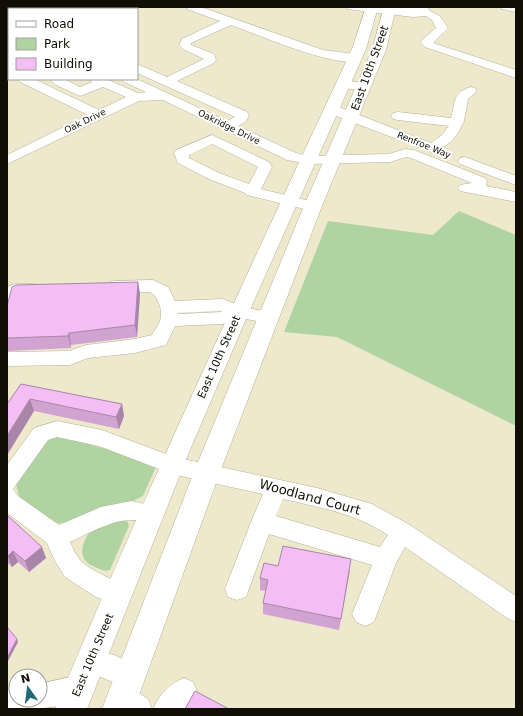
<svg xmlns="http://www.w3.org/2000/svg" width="523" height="716" font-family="'DejaVu Sans',sans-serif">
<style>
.green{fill:#b0d3a2}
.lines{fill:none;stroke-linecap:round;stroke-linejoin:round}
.minor-casing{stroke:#b5b094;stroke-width:1}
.major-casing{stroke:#b5b094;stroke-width:1}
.minor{fill:#fff;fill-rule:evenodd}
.major{fill:#fff;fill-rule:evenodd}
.wall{fill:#d1a3d1}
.shaded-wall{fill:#aa85aa}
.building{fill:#f3bef3;stroke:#aa85aa}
.labels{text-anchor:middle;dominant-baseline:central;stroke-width:4;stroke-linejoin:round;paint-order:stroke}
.far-street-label{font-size:9px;fill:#100e05;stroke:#fff}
.street-label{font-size:11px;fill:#100e05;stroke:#fff}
.near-street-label{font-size:13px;fill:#100e05;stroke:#fff}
</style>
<rect width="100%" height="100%" fill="#eee9cc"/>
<!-- green -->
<g class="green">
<path d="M459,211L516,235V426L337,337L284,332L328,221L433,235Z"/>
<path d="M61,436L112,451L156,467L143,496L135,500L67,522L54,524L19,497L16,483L46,439Z"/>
<path d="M122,520L128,522L129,526L110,570C105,572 100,569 95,567C76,560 81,542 92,529Z"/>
</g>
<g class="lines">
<defs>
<g id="minor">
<path d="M91,7H105L104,9H90Z"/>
<path d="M186,7H201L323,50L355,54L359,55L361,58L359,61C332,67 259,35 231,25L191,43V45L214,54L216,60L214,63L177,81L247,112L249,115C247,122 243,123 238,126L296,153L308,156L389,154L405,149L414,150L485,178L487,181L486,186L516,192V202L460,191L458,188L460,185L472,183L411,158L406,157L390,162L308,164L287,160L163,100L139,101L7,164V155L88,115L20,82L18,79H34L99,110L126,97L103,87L80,96L54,84L52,81L53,79H64L80,87L92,82L90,79H106L138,93L146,92L124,82L122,79H137L227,121L235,117L137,73V64L167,77L204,59L183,49L179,45L182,39L220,21L187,9Z"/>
<path d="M346,7L428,8L430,11L440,16L448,28L433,43L516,70V78L425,47L420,42L436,28L432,20L426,16L413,17L347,9Z"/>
<path d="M501,7H516V12L502,9Z"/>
<rect x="7" y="21" width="2" height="7"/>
<path d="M343,80L368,84L370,87L368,90L364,91L339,87L337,84L339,81Z"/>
<path d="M471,87L475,88L477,91L468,99L464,121L458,133L452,141L442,148L443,150L441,153L436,154L326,112L324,109L326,106H336L431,143L442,135L449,126L398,120L393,119L391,116L393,113L398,112L451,118C455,103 453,92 471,87Z"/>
<path d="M212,135L269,162L272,167L261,189L318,203L321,206L318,209L313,211L247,195L245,193L209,179L178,163L174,153L176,150ZM212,144L258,167L249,184L219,173L189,158V155Z"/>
<path d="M465,157L516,176V185L460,164L458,161L460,158Z"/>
<path d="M153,280L168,287L175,301L223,299L243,307L274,313L277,317L274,321L268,323L240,318L223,324L175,326L166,345L135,353L88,358L70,365L7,366V352L69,351L86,345L135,339L152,335C154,331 158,326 160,321C163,311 159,297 150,292L114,293L108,291L105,287L108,283L114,281ZM221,311L222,312L178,314V313Z"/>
<path d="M15,284H35L41,286L44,290L41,294L19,296L7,301V287Z"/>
<path d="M57,421L102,430L174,457L317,488L372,504L410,525L516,596V622L507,618L405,547L396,563L374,622L365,626L356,622L352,614L372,565L269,534L246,597L237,600L228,597L225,589L251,522L263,494L172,474L99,446L57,437L48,440L13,489L18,496L59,525L101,507L131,501L159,507L162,514L159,521C147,525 143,520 132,520C114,519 87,534 70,542C73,548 76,556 81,561C90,570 115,581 128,586L131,594L128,602L119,605L96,597L65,577L55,561L47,543L7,513V465L34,428ZM283,499C319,507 357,514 388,535L380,547L276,516Z"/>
<path d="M91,648L114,655L140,667L144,676L140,685L132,689L148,699L152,709H115L108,698L112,688L121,685L82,670L78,661L82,652Z"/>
<path d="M79,675L88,679L92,688L88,697C61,709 36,709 7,709V690L16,688V700H40V684Z"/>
<path d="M184,678L193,682L197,691L193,700L186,709H153C159,695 170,683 184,678Z"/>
</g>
<g id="major">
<path d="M366,7H378L366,49L249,312L187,457L87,709H55C148,486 250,267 352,49Z"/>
<path d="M384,7H396L386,50L322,206L220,472L134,709H102L194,472L304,206L372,50Z"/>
</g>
</defs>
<!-- minor casing -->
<use href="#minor" class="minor-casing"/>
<!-- major casing -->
<use href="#major" class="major-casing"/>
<!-- minor -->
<use href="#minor" class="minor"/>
<!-- major -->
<use href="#major" class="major"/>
</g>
<!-- wall -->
<g class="wall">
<path d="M138,282L140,294L137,337L71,345V348L7,351V306Z"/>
<path d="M21,384L122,404L124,416L119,429L34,411L7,455V404Z"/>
<path d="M7,515L46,558L29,572L18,562L12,567L7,562Z"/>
<path d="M278,566L350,571L339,630L263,614V603L266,591L260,590V578Z"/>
</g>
<!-- shaded-wall -->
<g class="shaded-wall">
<path d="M138,282L140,294L137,337L135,325Z"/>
<path d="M69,333L71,345V348L68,336Z"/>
<path d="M30,399L34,411L7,455V436Z"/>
<path d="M122,404L124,416L119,429L116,417Z"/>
<path d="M42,547L46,558L29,572L25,561Z"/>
<path d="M13,551L18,562L12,567L8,556Z"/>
<path d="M17,639L18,642L7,663V658Z"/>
</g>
<!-- building -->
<g class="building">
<path d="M138,282L135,325L69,333L68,336L7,338V306L12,287L16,285Z"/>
<path d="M21,384L122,404L116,417L30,399L7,436V413L8,411H7V404Z"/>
<path d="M7,515L42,547L25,561L13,551L8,556L7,555Z"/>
<path d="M283,546L351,559L341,619L263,603L268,580L260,578L264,563L278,566Z"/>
<path d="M7,627L17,639L7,658Z"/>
<path d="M195,691L229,709H185Z"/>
</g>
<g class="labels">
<!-- far-street labels -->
<g class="far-street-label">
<text transform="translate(85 121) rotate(-26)">Oak Drive</text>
<text transform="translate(229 127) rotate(26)">Oakridge Drive</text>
<text transform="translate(424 145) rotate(22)">Renfroe Way</text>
</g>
<!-- street labels -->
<g class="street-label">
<text transform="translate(370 68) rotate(-70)">East 10th Street</text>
<text transform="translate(219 357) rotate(-66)">East 10th Street</text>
<text transform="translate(93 655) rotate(-67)">East 10th Street</text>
</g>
<!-- near-street labels -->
<g class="near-street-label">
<text transform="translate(310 497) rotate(15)">Woodland Court</text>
</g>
</g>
<!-- border -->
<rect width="523" height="716" fill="none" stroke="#100e05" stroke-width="16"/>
<!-- legend -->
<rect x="8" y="8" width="130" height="72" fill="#ffffff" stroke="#9f9f9b"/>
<rect x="16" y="21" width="20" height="6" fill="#ffffff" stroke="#9f9f9b"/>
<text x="44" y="28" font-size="12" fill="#100e05">Road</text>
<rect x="16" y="38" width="20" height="12" fill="#b0d3a2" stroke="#9f9f9b"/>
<text x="44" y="48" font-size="12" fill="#100e05">Park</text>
<rect x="16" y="58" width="20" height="12" fill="#f3bef3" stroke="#9f9f9b"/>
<text x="44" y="68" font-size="12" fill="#100e05">Building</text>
<!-- north arrow -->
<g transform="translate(28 688) rotate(346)"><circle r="19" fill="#ffffff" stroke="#9f9f9b"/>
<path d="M0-3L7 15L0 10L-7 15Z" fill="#226877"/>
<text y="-6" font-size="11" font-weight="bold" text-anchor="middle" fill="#100e05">N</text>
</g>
</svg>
